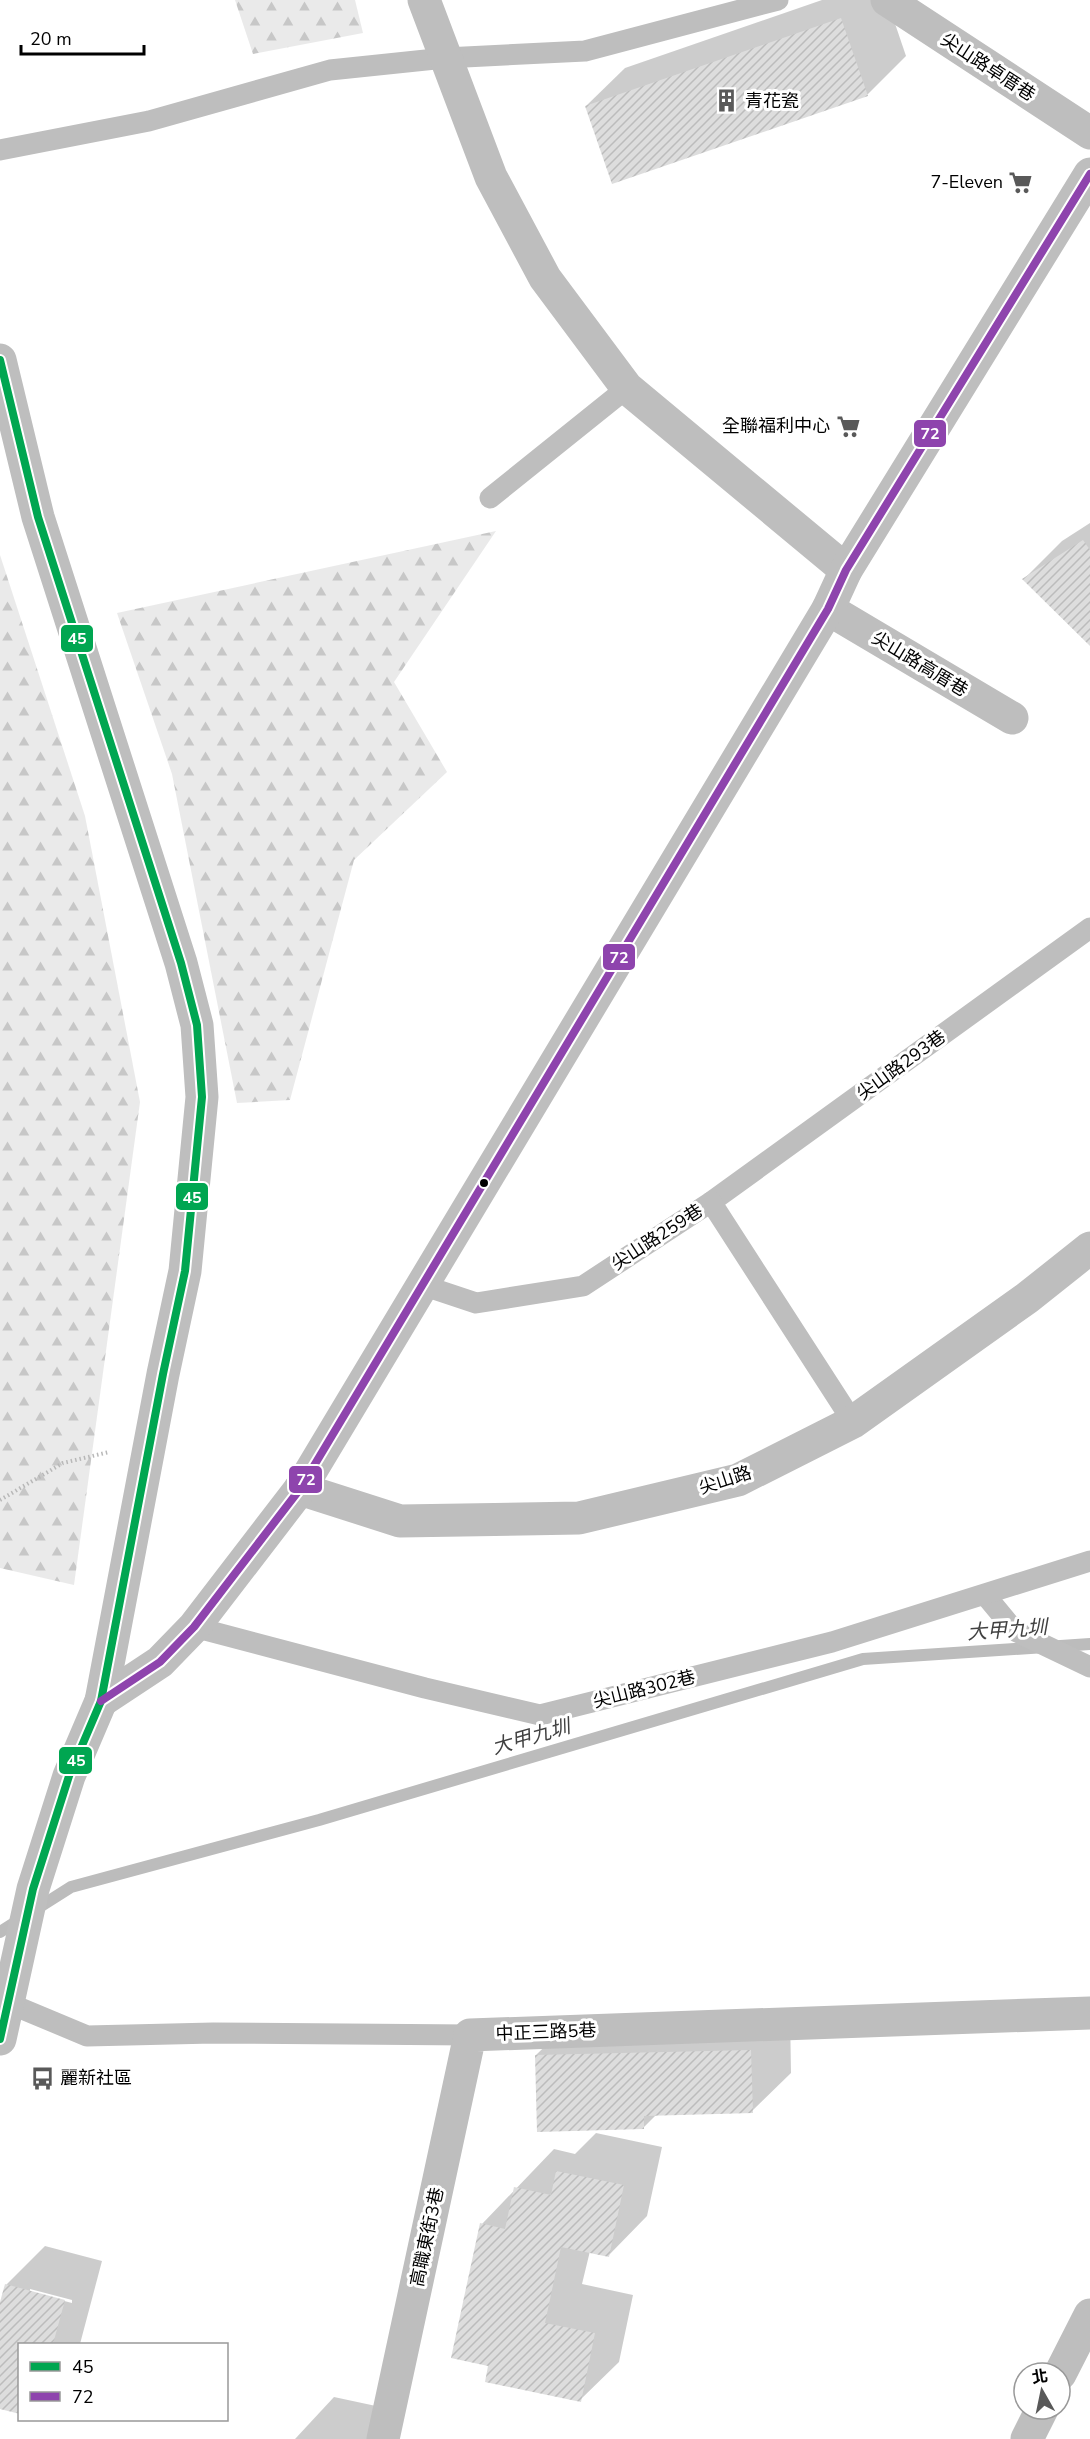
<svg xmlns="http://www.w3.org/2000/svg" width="1090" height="2439" font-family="'Nunito Sans','Noto Sans TC',sans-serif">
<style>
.forest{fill:url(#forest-firs)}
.shadow{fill:#0003;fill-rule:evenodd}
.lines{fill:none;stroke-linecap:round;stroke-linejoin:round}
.stream{stroke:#bcbcbc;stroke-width:12}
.building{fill:url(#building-hatch)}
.path{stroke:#b8b8b8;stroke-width:4;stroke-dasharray:1.5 3;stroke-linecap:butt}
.service{stroke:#bebebe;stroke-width:21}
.minor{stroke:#bebebe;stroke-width:33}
.tertiary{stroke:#bebebe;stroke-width:33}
.bus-1-casing{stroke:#fff;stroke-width:12}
.bus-2-casing{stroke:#fff;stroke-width:12}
.bus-1{stroke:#00a651;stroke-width:8}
.bus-2{stroke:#8e44ad;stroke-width:8}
.bus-dot{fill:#000;stroke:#fff;stroke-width:2}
.labels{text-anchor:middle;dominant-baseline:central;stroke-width:6;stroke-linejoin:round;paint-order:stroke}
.street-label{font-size:18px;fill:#000;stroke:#fff}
.poi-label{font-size:18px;fill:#000;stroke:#fff;text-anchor:start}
.water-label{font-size:20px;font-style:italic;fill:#414141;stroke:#fff}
.line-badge{stroke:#fff;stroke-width:2}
.badge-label{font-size:16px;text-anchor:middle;font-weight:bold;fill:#fff}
</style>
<defs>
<pattern id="forest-firs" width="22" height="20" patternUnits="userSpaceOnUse" patternTransform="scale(1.5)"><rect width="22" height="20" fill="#eaeaea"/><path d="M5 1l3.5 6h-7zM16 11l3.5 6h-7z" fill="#c7c7c7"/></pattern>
<pattern id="building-hatch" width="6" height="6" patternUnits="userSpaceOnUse" patternTransform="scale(1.5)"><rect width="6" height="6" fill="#ddd"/><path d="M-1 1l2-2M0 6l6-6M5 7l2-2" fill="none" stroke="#bcbcbc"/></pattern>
</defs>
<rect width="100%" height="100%" fill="#fff"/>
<!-- forest -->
<g class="forest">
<path d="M235,0H355L363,33L253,54Z"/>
<path d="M496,531L394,682L447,772L354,860L290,1100L237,1103L172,774L117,613Z"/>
<path d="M0,555L85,816L140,1102L74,1585L0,1568Z"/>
</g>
<!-- shadow -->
<g class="shadow">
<path d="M822,0H887L906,56L868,94L613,182L586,106L625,68Z"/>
<path d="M1090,523V644L1024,579L1062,541Z"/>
<path d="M790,2012L791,2073L752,2111L657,2114L643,2128L536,2055L575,2017Z"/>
<path d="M596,2133L662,2147L647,2216L609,2255L590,2251L582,2284L633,2295L619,2362L580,2400L490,2365L482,2224L554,2149L575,2154Z"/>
<path d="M45,2246L102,2261L80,2344H20L0,2407V2308L6,2285ZM30,2289L72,2300V2303L30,2292Z"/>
<path d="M334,2397L404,2412L398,2439H295Z"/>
</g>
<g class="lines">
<!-- stream -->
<path class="stream" d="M0,1932L71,1887L319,1820L863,1659L1090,1644"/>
</g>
<!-- building -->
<g class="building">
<path d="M841,18L868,96L612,184L585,106Z"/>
<path d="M1083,540L1090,550V646L1022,579Z"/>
<path d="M751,2050L753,2113L644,2116V2129L537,2132L535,2055Z"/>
<path d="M556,2171L624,2185L609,2257L561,2247L545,2323L595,2333L581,2402L485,2382L488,2366L451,2358L480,2223L505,2229L514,2187L551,2195Z"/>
<path d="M5,2284L65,2300L53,2344H20V2414L0,2409V2302Z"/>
</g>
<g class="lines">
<!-- path -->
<path class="path" d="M0,1500L63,1463L109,1452"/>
<!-- service -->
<g class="service">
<path d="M0,150L149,121L330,70L445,58L585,51L778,0"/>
<path d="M490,498L627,388"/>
<path d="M711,1202L1090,928"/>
<path d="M422,1285L476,1303L583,1286L711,1202L853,1422"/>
<path d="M986,1596L1015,1631L1090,1667"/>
<path d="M194,1627L425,1688L540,1715L832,1642L1090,1561"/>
<path d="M8,2003L87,2036L213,2033L470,2035"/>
</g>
<!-- minor -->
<g class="minor">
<path d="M424,0L491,177L545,278L627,388L846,570"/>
<path d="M887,0L1090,133"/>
<path d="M828,609L1012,718"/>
<path d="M300,1489L400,1521L579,1518L738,1480L853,1422L1027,1298L1090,1248"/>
<path d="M1060,2374L1090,2315"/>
<path d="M383,2439L470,2035L1090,2013"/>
<path d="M1027,2439L1042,2409"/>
</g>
<!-- tertiary -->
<g class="tertiary">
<path d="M0,360L38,517L181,963L197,1025L202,1097L185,1271L163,1374L101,1701L69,1776L33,1889L0,2039"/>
<path d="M101,1701L160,1662L194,1627L300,1489L828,609L846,570L1090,174"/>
</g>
<defs>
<path id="bus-1" d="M0,360L38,517L181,963L197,1025L202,1097L185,1271L163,1374L101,1701L69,1776L33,1889L0,2039"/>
<path id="bus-2" d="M101,1701L160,1662L194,1627L300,1489L828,609L846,570L1090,174"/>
</defs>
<!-- bus-1 casing -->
<use href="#bus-1" class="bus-1-casing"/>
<!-- bus-2 casing -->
<use href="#bus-2" class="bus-2-casing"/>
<!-- bus-1 -->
<use href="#bus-1" class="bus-1"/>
<!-- bus-2 -->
<use href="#bus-2" class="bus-2"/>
</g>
<!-- icons -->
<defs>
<symbol id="building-bare" viewBox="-9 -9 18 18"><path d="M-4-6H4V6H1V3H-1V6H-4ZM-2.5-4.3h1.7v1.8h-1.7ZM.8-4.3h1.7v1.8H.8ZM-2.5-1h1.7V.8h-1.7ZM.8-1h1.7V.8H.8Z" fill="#595959" stroke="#fff" stroke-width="2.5" paint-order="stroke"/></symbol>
<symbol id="supermarket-bare" viewBox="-9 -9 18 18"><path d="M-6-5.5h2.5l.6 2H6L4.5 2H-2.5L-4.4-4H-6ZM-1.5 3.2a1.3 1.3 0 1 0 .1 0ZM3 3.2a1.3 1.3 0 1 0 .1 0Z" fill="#595959" stroke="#fff" stroke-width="2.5" paint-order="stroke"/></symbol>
<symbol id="bus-bare" viewBox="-9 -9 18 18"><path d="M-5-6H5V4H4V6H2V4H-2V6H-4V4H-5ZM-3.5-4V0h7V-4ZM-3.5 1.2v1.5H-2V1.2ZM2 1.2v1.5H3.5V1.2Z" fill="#595959" stroke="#fff" stroke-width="2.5" paint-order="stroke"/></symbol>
</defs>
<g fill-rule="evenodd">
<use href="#building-bare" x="710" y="84" width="33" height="33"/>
<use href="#supermarket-bare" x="1004" y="166" width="33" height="33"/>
<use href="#supermarket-bare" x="832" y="410" width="33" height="33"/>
<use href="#bus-bare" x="26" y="2062" width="33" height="33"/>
</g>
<!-- markers -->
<circle class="bus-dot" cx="484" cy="1183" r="5"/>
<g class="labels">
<!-- street labels -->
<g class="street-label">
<text transform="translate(988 67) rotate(33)">尖山路卓厝巷</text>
<text transform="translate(920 664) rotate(31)">尖山路高厝巷</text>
<text transform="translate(901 1065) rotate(-36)">尖山路293巷</text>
<text transform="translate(657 1237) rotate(-33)">尖山路259巷</text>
<text transform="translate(725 1480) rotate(-18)">尖山路</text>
<text transform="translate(644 1689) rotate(-14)">尖山路302巷</text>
<text transform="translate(546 2032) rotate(-2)">中正三路5巷</text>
<text transform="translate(427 2237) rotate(-78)">高職東街3巷</text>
</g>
<!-- poi labels -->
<g class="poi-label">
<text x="745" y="101">青花瓷</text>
<text x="1003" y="182" text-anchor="end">7-Eleven</text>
<text x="830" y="426" text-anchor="end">全聯福利中心</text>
<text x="60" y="2078">麗新社區</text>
</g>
<!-- water labels -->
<g class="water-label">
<text transform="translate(1007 1630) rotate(-4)">大甲九圳</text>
<text transform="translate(531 1737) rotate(-16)">大甲九圳</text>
</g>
</g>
<g class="line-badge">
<rect x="913" y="419" width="34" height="29" rx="6" fill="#8e44ad"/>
<rect x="60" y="624" width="34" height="29" rx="6" fill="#00a651"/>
<rect x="602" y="943" width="34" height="28" rx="6" fill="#8e44ad"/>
<rect x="175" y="1182" width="34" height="29" rx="6" fill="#00a651"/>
<rect x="288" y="1465" width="35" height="29" rx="6" fill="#8e44ad"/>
<rect x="58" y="1746" width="35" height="29" rx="6" fill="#00a651"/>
</g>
<g class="badge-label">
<text x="930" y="439">72</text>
<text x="77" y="644">45</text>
<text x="619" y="963">72</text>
<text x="192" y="1203">45</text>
<text x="306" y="1485">72</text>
<text x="76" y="1766">45</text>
</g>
<!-- legend -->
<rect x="18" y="2343" width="210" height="78" fill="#ffffff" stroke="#999999" stroke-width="1.5"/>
<rect x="30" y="2362" width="30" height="9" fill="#00a651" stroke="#999999" stroke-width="1.5"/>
<text x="72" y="2373" font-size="18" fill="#000000">45</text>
<rect x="30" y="2392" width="30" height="9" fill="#8e44ad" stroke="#999999" stroke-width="1.5"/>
<text x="72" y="2403" font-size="18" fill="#000000">72</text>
<!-- north arrow -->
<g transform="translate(1042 2391) rotate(351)"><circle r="28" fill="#ffffff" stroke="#999999" stroke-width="1.5"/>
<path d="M0-4.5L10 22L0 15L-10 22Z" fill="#595959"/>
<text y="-9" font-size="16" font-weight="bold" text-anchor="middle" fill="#000000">北</text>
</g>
<!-- scale -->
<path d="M21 45v9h123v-9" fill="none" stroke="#000000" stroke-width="3"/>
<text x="30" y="45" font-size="18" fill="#000000" stroke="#ffffff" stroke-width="4.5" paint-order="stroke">20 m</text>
</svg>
